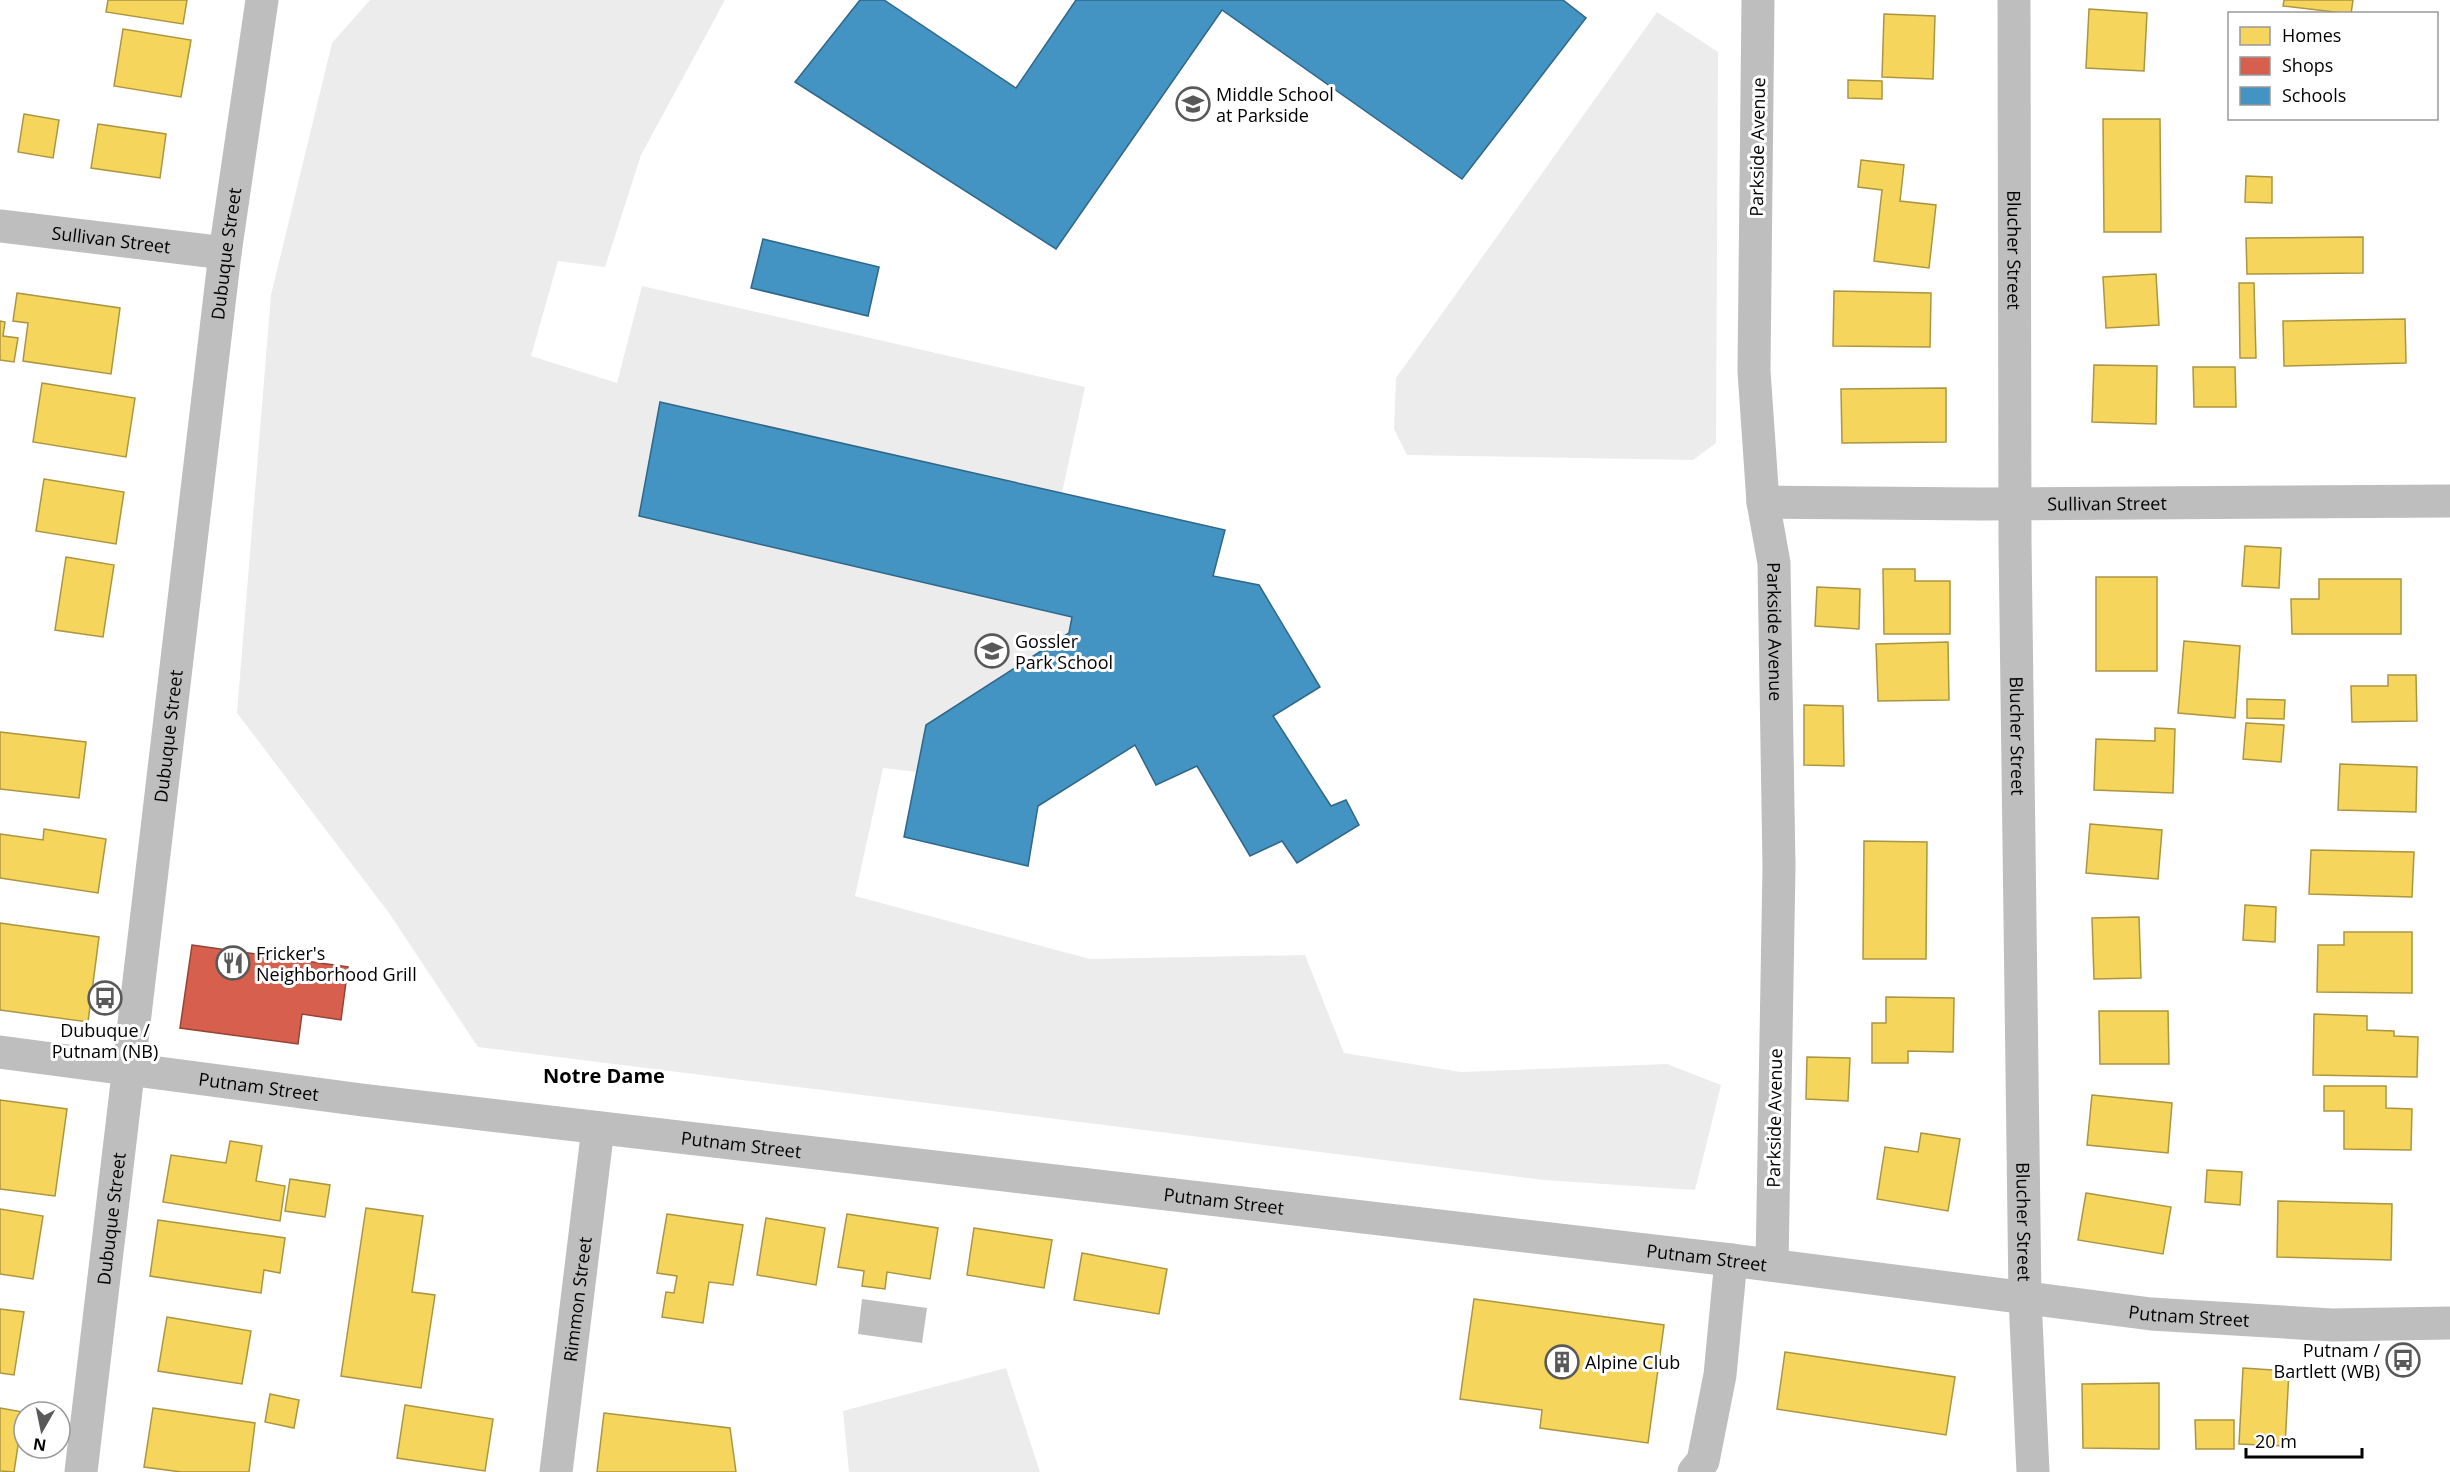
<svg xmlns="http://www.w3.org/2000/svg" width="2450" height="1472" font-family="'Open Sans',sans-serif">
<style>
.green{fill:#ececec}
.water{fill:#bfbfbf}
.homes{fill:#f6d55c;stroke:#ac9540;stroke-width:1.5}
.shops{fill:#d6604d;stroke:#964336;stroke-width:1.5}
.schools{fill:#4393c3;stroke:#2f6788;stroke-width:1.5}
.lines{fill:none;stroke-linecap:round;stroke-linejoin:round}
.minor{stroke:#bebebe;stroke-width:33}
.labels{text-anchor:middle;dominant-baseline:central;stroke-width:6;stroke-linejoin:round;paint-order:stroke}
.poi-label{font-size:18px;fill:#000;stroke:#fff;text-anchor:start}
.street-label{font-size:18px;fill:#000;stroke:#fff}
.neighbourhood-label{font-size:20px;font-weight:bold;fill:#000;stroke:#fff}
</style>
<rect width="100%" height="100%" fill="#fff"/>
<!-- green -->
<g class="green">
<path d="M370,0H725L641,155L605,267L558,261L531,356L617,383L642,286L1085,387L1062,493L660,403L639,516L1072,617L1069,633L926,725L917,772L883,768L855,896L1090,959L1305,955L1344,1053L1461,1072L1667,1064L1721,1085L1695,1190L1544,1180L478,1047L389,913L237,713L271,295L332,43Z"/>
<path d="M1657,12L1718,52L1716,443L1693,460L1407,455L1394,429L1396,378Z"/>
<path d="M1006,1368L1040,1472H849L843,1411Z"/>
</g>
<!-- water -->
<path class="water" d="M862,1299L927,1308L922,1343L858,1334Z"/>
<!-- homes -->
<g class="homes">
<path d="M108,0H187L183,24L106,12Z"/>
<path d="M2284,0H2353L2351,14L2283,6Z"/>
<path d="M2089,9L2147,13L2144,71L2086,68Z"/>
<path d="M1884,14L1935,16L1933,79L1882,77Z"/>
<path d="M123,29L191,40L181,97L114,86Z"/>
<path d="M1848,80L1882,81V99L1848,98Z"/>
<path d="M24,114L59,120L53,158L18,152Z"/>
<path d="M2103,119H2160L2161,232H2104Z"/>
<path d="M98,124L166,134L160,178L91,168Z"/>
<path d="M1861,160L1904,165L1900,201L1936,205L1929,268L1874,261L1882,190L1858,187Z"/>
<path d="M2246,176L2272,177V203L2245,202Z"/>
<path d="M2363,237V273L2247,274L2246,238Z"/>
<path d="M2156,274L2159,325L2106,328L2103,277Z"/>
<path d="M2239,283H2254L2256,358H2240Z"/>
<path d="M1834,291L1931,293L1930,347L1833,346Z"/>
<path d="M17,293L120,308L111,374L23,361L28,323L13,321Z"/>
<path d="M2405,319L2406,363L2284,366L2283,321Z"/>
<path d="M0,321L5,322L3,336L18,338L14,362L0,360Z"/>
<path d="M2094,365L2157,366L2156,424L2092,422Z"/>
<path d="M2193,367H2235L2236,407H2194Z"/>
<path d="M42,383L135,398L126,457L33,442Z"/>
<path d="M1946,388V442L1842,443L1841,389Z"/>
<path d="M44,479L124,492L116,544L36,531Z"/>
<path d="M2245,546L2281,548L2279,588L2242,586Z"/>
<path d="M66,557L114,565L103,637L55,630Z"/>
<path d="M1883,569H1915V581H1950V634H1884Z"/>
<rect x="2096" y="577" width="61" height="94"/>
<path d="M2319,579H2401V634H2292L2291,599H2319Z"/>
<path d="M1817,587L1860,589L1859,629L1815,626Z"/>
<path d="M2184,641L2240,646L2235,718L2178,713Z"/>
<path d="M1948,642L1949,700L1878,701L1876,644Z"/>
<path d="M2388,675H2416L2417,721L2352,722L2351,686H2388Z"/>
<path d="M2247,699L2285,700L2284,719L2247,718Z"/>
<path d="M1804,705L1843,706L1844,766L1804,765Z"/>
<path d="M2246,723L2284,725L2281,762L2243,759Z"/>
<path d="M2155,728L2175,729L2173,793L2094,790L2096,739L2155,741Z"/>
<path d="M0,732L86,742L79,798L0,789Z"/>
<path d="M2340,764L2417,767L2416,812L2338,810Z"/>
<path d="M2090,824L2162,830L2158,879L2086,873Z"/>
<path d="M44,829L106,839L98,893L0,878V834L43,840Z"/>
<path d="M1864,841L1927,842L1926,959H1863Z"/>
<path d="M2311,850L2414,852L2412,897L2309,894Z"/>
<path d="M2245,905L2276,907L2275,942L2243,940Z"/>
<path d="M2139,917L2141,978L2094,979L2092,918Z"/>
<path d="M0,923L99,937L88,1022L0,1010Z"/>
<path d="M2344,932H2412V993L2317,992L2318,945H2344Z"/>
<path d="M1886,997L1954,998L1953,1052L1908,1051V1063H1872V1023H1886Z"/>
<path d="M2099,1011H2168L2169,1064H2100Z"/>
<path d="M2314,1014L2367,1016V1030L2394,1031V1036L2418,1037L2417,1077L2313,1075Z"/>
<path d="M1807,1057L1850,1058L1848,1101L1806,1099Z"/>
<path d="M2324,1086H2386V1108L2412,1109L2411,1150L2344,1149V1111H2324Z"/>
<path d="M2092,1095L2172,1103L2168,1153L2087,1145Z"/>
<path d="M0,1100L67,1109L55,1196L0,1189Z"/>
<path d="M1921,1133L1960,1139L1948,1211L1877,1199L1885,1147L1918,1152Z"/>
<path d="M230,1141L262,1146L256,1181L285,1186L280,1221L163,1202L171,1155L226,1163Z"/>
<path d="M2207,1170L2242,1172L2240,1205L2205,1202Z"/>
<path d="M290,1179L330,1185L325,1217L285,1211Z"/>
<path d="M2086,1193L2171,1207L2163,1254L2078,1240Z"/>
<path d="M2278,1201L2392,1204L2391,1260L2277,1257Z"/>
<path d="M366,1208L423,1216L412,1292L435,1295L421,1388L341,1376Z"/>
<path d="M0,1209L43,1216L33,1279L0,1274Z"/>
<path d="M667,1214L743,1225L733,1285L709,1282L703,1323L662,1317L666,1292L674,1293L677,1276L657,1273Z"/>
<path d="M847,1214L938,1228L930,1279L887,1272L885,1289L862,1286L864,1271L838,1267Z"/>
<path d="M766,1218L825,1228L816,1285L757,1275Z"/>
<path d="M158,1220L285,1238L280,1273L264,1270L261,1293L150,1276Z"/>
<path d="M974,1228L1052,1240L1044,1288L967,1275Z"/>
<path d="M1082,1253L1167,1269L1159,1314L1074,1300Z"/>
<path d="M1474,1299L1664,1325L1648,1443L1540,1428L1542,1410L1460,1399Z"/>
<path d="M0,1309L24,1312L14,1375L0,1373Z"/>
<path d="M167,1317L251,1331L242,1384L158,1371Z"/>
<path d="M1785,1352L1955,1377L1946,1435L1777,1409Z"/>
<path d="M2243,1368L2289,1371L2285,1446L2239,1444Z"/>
<path d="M2159,1383V1449L2083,1448L2082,1384Z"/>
<path d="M270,1394L299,1400L294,1428L265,1422Z"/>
<path d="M405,1405L493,1419L485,1471L397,1458Z"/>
<path d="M0,1408L23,1412L14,1472L0,1471Z"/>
<path d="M153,1408L255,1423L249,1472H181L144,1467Z"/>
<path d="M604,1413L730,1428L736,1472H597Z"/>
<path d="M2195,1420H2234V1449H2196Z"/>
</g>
<!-- shops -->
<path class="shops" d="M192,945L348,967L341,1020L302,1014L298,1044L180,1028Z"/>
<!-- schools -->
<g class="schools">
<path d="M860,0H884L1016,88L1076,0H1563L1586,18L1462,179L1222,10L1056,249L795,82Z"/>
<path d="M763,239L879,267L868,316L751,288Z"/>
<path d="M660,402L1225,530L1213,576L1259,585L1320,687L1273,716L1331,806L1346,800L1359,825L1297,863L1282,841L1250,856L1197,766L1156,785L1135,745L1038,806L1028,866L904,837L926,725L1069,633L1072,617L639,516Z"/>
</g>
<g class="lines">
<!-- minor -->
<g class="minor">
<path id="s1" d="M1758,0L1754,371L1763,502L1774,563L1779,867L1772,1265"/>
<path id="s2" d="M2014,0L2015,541L2025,1298L2033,1472"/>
<path id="s3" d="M0,226L225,253"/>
<path id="s4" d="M1763,502L1981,504L2450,501"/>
<path id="s5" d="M0,1052L362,1100L1731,1260L2151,1314L2332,1325L2450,1323"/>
<path id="s6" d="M81,1472L225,253L262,0"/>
<path id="s7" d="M556,1472L598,1128"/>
<path d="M1694,1472L1703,1461L1720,1375L1731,1260"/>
</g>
</g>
<!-- icons -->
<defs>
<symbol id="school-ring" viewBox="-11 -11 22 22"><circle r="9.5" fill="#fff" stroke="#595959" stroke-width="1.5"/><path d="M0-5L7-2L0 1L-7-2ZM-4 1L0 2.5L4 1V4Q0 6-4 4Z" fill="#595959"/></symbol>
<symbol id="restaurant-ring" viewBox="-11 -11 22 22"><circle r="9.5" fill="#fff" stroke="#595959" stroke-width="1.5"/><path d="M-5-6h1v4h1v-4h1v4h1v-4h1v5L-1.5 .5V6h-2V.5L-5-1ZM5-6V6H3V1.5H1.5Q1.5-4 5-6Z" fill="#595959"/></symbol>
<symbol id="bus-ring" viewBox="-11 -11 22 22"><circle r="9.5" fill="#fff" stroke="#595959" stroke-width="1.5"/><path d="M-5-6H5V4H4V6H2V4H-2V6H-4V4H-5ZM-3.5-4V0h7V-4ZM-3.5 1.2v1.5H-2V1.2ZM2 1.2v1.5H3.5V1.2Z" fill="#595959"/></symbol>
<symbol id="building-ring" viewBox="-11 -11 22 22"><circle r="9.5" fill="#fff" stroke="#595959" stroke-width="1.5"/><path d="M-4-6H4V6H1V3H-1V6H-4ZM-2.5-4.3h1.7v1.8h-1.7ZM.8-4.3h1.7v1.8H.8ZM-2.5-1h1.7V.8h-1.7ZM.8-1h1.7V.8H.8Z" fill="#595959"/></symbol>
</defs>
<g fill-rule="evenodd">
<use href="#school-ring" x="1174" y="85" width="38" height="38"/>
<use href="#school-ring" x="973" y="632" width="38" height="38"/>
<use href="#restaurant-ring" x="214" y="944" width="38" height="38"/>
<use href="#bus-ring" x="86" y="979" width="38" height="38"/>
<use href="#bus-ring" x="2384" y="1341" width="38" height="38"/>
<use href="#building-ring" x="1543" y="1343" width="38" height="38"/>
</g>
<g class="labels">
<!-- poi labels -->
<g class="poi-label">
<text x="1216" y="94">Middle School<tspan x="1216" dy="21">at Parkside</tspan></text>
<text x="1015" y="641">Gossler<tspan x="1015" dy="21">Park School</tspan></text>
<text x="256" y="953">Fricker's<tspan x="256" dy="21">Neighborhood Grill</tspan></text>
<text x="105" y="1030" text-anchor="middle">Dubuque /<tspan x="105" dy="21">Putnam (NB)</tspan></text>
<text x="2380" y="1350" text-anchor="end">Putnam /<tspan x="2380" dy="21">Bartlett (WB)</tspan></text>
<text x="1585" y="1362">Alpine Club</text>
</g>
<!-- street labels -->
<g class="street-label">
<text transform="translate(1757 147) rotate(-89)">Parkside Avenue</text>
<text stroke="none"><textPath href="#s3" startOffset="112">Sullivan Street</textPath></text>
<text stroke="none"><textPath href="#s2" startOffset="250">Blucher Street</textPath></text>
<text stroke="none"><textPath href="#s6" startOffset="1227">Dubuque Street</textPath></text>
<text stroke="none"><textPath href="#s4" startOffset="344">Sullivan Street</textPath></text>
<text stroke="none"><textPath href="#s1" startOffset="633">Parkside Avenue</textPath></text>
<text stroke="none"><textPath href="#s6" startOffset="741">Dubuque Street</textPath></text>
<text stroke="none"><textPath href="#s2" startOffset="736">Blucher Street</textPath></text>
<text stroke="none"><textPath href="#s5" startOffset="261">Putnam Street</textPath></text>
<text transform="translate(1774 1118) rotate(-89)">Parkside Avenue</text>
<text stroke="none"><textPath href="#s5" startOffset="747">Putnam Street</textPath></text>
<text stroke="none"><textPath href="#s5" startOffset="1233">Putnam Street</textPath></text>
<text stroke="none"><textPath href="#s6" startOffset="255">Dubuque Street</textPath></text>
<text stroke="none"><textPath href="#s2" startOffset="1222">Blucher Street</textPath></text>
<text stroke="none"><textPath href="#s5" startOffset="1719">Putnam Street</textPath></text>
<text stroke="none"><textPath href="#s7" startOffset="174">Rimmon Street</textPath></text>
<text stroke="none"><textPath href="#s5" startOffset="2205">Putnam Street</textPath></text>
</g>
<!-- neighbourhood labels -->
<g class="neighbourhood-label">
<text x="604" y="1075">Notre Dame</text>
</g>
</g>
<!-- legend -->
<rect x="2228" y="12" width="210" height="108" fill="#ffffff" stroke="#999999" stroke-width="1.5"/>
<rect x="2240" y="27" width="30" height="18" fill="#f6d55c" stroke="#999999" stroke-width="1.5"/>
<text x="2282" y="42" font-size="18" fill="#000000">Homes</text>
<rect x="2240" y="57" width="30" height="18" fill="#d6604d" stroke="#999999" stroke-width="1.5"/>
<text x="2282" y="72" font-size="18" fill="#000000">Shops</text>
<rect x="2240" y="87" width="30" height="18" fill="#4393c3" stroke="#999999" stroke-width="1.5"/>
<text x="2282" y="102" font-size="18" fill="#000000">Schools</text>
<!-- north arrow -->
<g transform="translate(42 1430) rotate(189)"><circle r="28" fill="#ffffff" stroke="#999999" stroke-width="1.5"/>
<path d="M0-4.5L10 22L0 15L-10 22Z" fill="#595959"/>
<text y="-9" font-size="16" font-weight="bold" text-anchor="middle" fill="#000000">N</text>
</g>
<!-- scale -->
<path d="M2246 1448v9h116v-9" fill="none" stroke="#000000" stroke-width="3"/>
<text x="2255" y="1448" font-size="18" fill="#000000" stroke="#ffffff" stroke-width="4.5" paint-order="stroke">20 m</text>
</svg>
